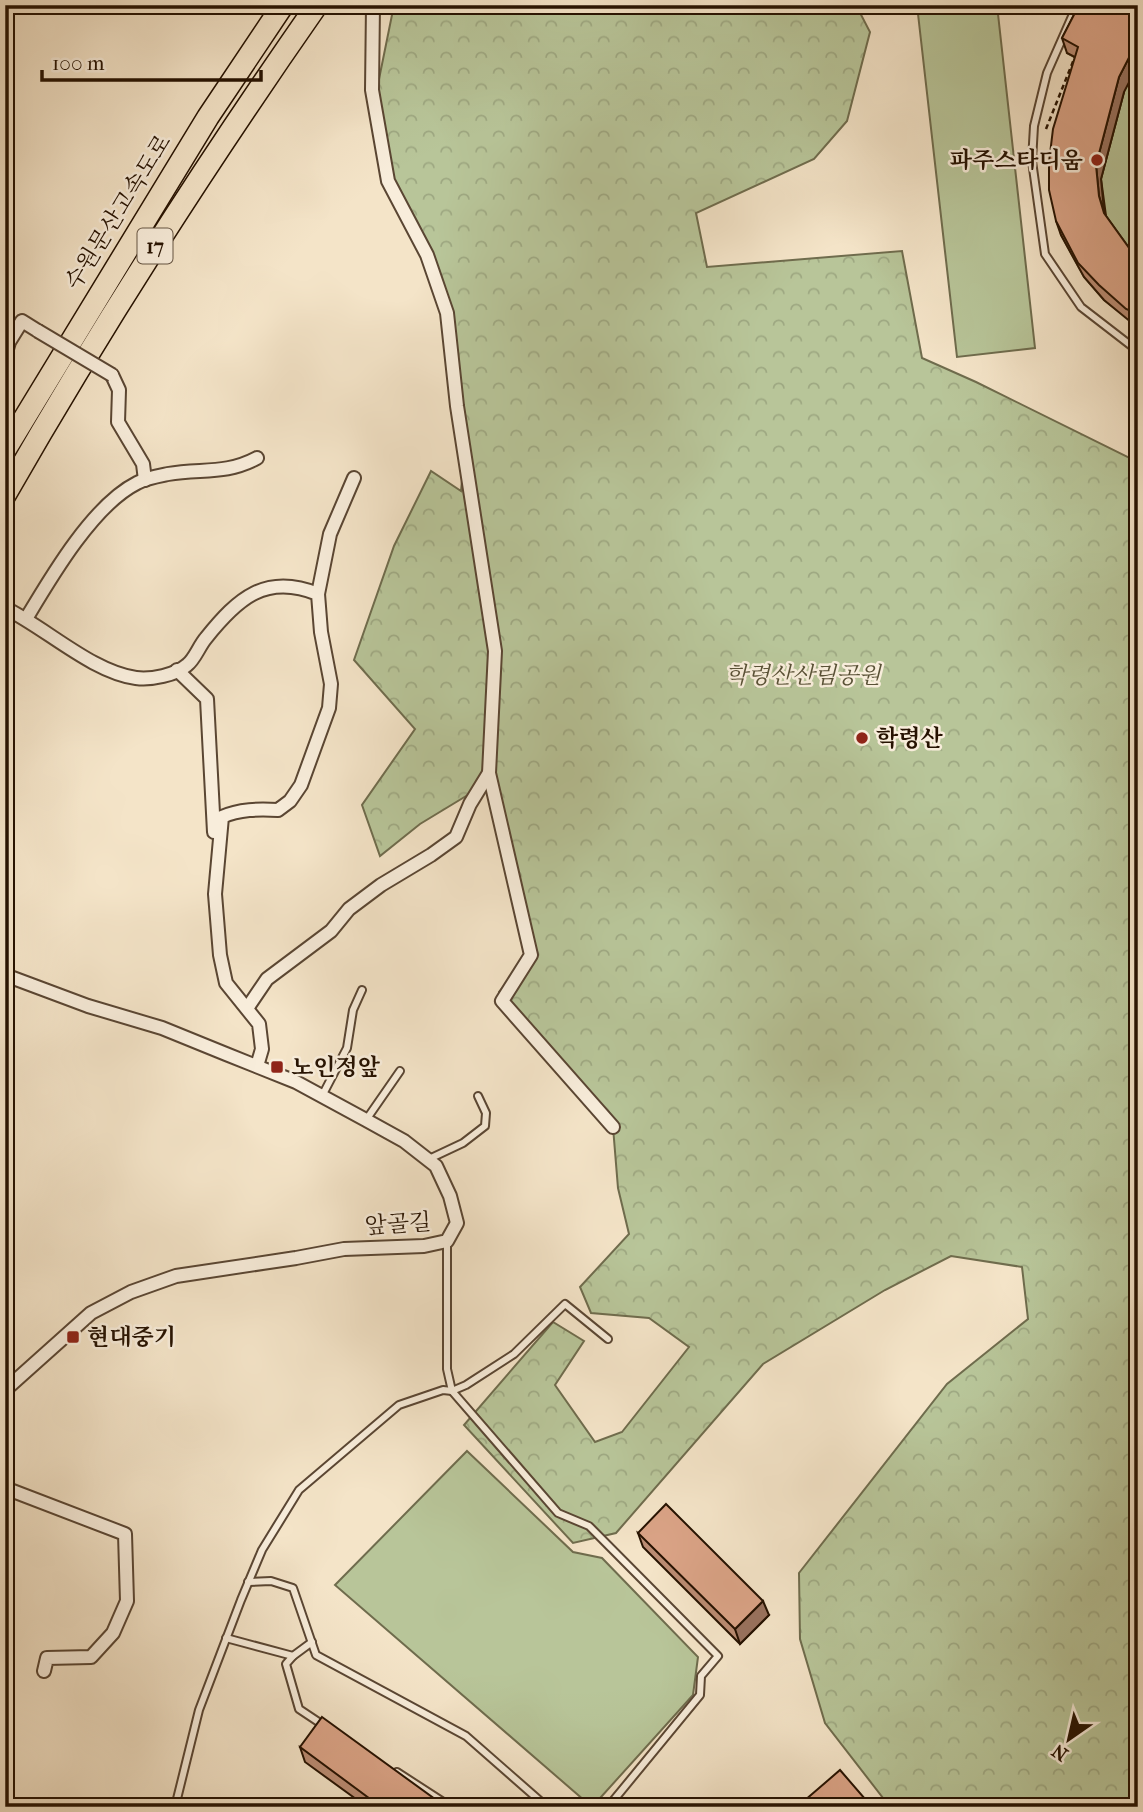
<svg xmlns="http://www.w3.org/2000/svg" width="1143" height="1812" font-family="'IM FELL French Canon','Noto Serif KR',serif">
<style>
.forest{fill:url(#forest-crowns);stroke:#6f6c4d;stroke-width:2}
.pitch{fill:#b8c599;stroke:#6f6c4d;stroke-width:2}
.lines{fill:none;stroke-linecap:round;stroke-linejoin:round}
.lane-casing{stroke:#5a4633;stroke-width:10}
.street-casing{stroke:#5a4633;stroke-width:16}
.highway-casing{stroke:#261201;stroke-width:24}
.path{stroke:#261201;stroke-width:2.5;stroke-dasharray:5 3.5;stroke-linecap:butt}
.lane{stroke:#f8eddb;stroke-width:6}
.street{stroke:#f8eddb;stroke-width:12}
.highway{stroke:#f4e4c8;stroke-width:21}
.street-bridge-casing{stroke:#5a4633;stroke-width:16;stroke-linecap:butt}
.street-bridge{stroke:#f8eddb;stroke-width:12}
.wall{fill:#bb8c73;stroke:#261201;stroke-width:2}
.shaded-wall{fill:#99725e;stroke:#261201;stroke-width:2}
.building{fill:#daa386;stroke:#261201;stroke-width:2}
.poi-dot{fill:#8f2418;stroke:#f8eddb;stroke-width:2.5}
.labels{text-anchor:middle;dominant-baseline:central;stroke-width:5;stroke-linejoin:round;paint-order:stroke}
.shield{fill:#f8eddb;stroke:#655442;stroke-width:2}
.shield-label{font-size:21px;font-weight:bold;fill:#261201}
.poi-label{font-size:23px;font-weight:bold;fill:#261201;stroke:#f8eddb;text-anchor:start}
.street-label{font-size:23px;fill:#261201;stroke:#f8eddb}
.park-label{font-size:23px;font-style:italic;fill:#595136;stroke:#f8eddb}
</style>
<defs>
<pattern id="forest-crowns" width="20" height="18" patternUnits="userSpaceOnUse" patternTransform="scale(1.75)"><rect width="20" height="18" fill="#b8c599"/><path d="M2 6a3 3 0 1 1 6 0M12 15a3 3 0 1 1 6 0" fill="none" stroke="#9ea882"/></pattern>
</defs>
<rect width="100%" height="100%" fill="#f4e4c8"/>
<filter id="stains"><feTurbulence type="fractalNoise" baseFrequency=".00286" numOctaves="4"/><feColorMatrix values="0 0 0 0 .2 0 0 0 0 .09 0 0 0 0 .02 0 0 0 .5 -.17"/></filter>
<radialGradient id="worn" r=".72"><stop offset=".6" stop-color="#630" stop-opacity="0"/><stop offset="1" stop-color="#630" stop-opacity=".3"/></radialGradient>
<!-- forest -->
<path class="forest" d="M394,5H856L870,32L847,121L814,159L696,213L707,267L902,251L922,358L976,382L1138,462V1799L1128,1807H890L825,1723L800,1639L799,1573L947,1384L1028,1319L1022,1267L951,1256L885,1290L763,1364L616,1533L573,1543L464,1425L553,1322L584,1341L555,1385L595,1442L622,1432L689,1347L649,1318L591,1313L580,1287L629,1234L618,1188L613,1127L502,1001L499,992L531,954L486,784L420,824L380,856L362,805L415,729L354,660L394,546L431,471L461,491L464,459L444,287L388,181L378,84Z"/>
<!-- pitch -->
<g class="pitch">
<path d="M917,5H997L1035,348L957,357Z"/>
<path d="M1092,5H1138V326L1104,300L1084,277L1061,235L1054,204L1083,62L1067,53Z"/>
<path d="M467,1451L573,1552L602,1558L698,1657L693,1695L592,1807L335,1585Z"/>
</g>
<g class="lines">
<defs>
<g id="lane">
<path d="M1077,5L1047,73L1034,126L1032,161L1045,254L1081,307L1138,351"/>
<path d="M322,1096L347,1048L353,1010L362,990"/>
<path d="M366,1120L400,1071"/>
<path d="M429,1159L463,1143L485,1126L486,1113L478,1096"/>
<path d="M447,1241V1369L452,1391L558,1513L589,1526L718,1656L701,1676L700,1695L608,1807"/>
<path d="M248,1582L271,1581L293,1588L316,1655L466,1736L547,1807"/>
<path d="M226,1638L293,1656L286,1664L299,1709L323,1725"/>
<path d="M293,1656L312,1642"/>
<path d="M397,1772L451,1807"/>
<path d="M175,1807L199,1710L241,1600L262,1550L299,1490L399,1405L443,1390L452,1391L466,1385L514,1354L565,1304L608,1339"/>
</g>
<g id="street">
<path d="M373,5L372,90L388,181L427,255L447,313L457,406L495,651L489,773L531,955L502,1001L613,1127"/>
<path d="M5,356L9,342L22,321L38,331"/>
<path d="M112,375L119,390L118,422L143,464L145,480"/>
<path d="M318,594L330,534L354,478"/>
<path d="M5,608C46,628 92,672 136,678C151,680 176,675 187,665C195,659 199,646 206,638C238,598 266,573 318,594L321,632L331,684L329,708L301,785L290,801L278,810C259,809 239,809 222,817L215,894L220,955L226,983L259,1024L262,1049L257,1066"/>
<path d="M26,619C51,577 93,505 137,483C146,478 158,476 168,474C201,468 225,475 257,458"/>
<path d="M177,670L207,699L214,832"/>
<path d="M5,975L88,1006L162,1028L226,1054L296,1082L366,1120L404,1141L436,1166L450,1196L457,1223L447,1241L424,1246L344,1249L296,1258L176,1276L131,1292L91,1313L5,1390"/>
<path d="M248,1007L267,979L331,931L349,909L381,885L431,855L456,837L470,804L489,773"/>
<path d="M5,1488L125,1534L127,1601L113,1633L91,1657L47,1658L44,1671"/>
</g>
<g id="highway">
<path d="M5,450L208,117L283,5"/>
<path d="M5,495C101,327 206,164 317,5"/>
</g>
</defs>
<!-- lane casing -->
<use href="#lane" class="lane-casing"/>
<!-- street casing -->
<use href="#street" class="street-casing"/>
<!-- highway casing -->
<use href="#highway" class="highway-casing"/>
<!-- path -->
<path class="path" d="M1046,129L1076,54"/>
<!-- lane -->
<use href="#lane" class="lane"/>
<!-- street -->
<use href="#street" class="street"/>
<!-- highway -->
<use href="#highway" class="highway"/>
<defs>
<path id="street-bridge" d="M38,331L112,375"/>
</defs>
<!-- street-bridge casing -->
<use href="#street-bridge" class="street-bridge-casing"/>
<!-- street-bridge -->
<use href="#street-bridge" class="street-bridge"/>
</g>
<!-- wall -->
<g class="wall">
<path d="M1079,5L1124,92L1101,179L1106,216L1132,252L1138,256V326L1132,323L1104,300L1084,277L1061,235L1056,221L1075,57L1067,53L1062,38Z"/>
<path d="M638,1533L769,1615L740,1644L643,1547Z"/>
<path d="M300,1747L439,1802L441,1807H367L305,1762Z"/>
</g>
<!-- shaded-wall -->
<g class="shaded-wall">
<path d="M1138,40V65L1124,92L1101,179L1104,210L1109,227L1099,196L1096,165L1119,77Z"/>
<path d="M763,1601L769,1615L740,1644L735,1629Z"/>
</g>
<!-- building -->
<g class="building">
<path d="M1079,5H1138V40L1119,77L1096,165L1099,196L1104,213L1132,252L1138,256V314L1126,309L1099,285L1078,263L1056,221L1049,190V162L1053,129L1078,47L1062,38Z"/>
<path d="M666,1504L763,1601L735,1629L638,1533Z"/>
<path d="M322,1717L439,1802L435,1807H381L300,1747Z"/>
<path d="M840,1770L872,1807H797Z"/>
</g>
<!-- markers -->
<g class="poi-dot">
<circle cx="1097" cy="160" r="7"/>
<circle cx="862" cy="738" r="7"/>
<rect x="270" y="1060" width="14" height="14" rx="3.5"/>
<rect x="66" y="1330" width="14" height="14" rx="3.5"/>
</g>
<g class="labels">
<!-- shield labels -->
<rect class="shield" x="137.5" y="228.5" width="35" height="35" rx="5"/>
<g class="shield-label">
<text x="155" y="246">17</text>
</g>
<!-- poi labels -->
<g class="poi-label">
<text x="1083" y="160" text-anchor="end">파주스타디움</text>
<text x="876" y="738">학령산</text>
<text x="291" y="1067">노인정앞</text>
<text x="87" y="1337">현대중기</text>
</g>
<!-- street labels -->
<g class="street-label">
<text transform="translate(118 212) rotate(-58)">수원문산고속도로</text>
<text transform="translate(398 1224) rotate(-4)">앞골길</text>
</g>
<!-- park labels -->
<g class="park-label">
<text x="803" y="675">학령산산림공원</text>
</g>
</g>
<!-- margin -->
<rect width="1143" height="1812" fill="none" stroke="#f4e4c8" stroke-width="28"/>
<rect x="7" y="7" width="1129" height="1798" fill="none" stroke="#261201" stroke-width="3.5"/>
<rect x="14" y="14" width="1115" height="1784" fill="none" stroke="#261201" stroke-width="2"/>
<!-- north arrow -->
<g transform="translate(1069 1739) rotate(214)" stroke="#f8eddb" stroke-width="5" paint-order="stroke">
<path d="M0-5L12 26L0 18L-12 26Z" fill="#261201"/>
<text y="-10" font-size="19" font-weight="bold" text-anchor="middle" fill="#261201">N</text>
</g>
<!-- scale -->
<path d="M42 70v10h219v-10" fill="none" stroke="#261201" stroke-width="3.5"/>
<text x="52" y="70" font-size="21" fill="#261201" stroke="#f8eddb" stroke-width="5" paint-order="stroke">100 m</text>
<rect width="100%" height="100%" filter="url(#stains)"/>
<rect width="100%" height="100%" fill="url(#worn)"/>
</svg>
